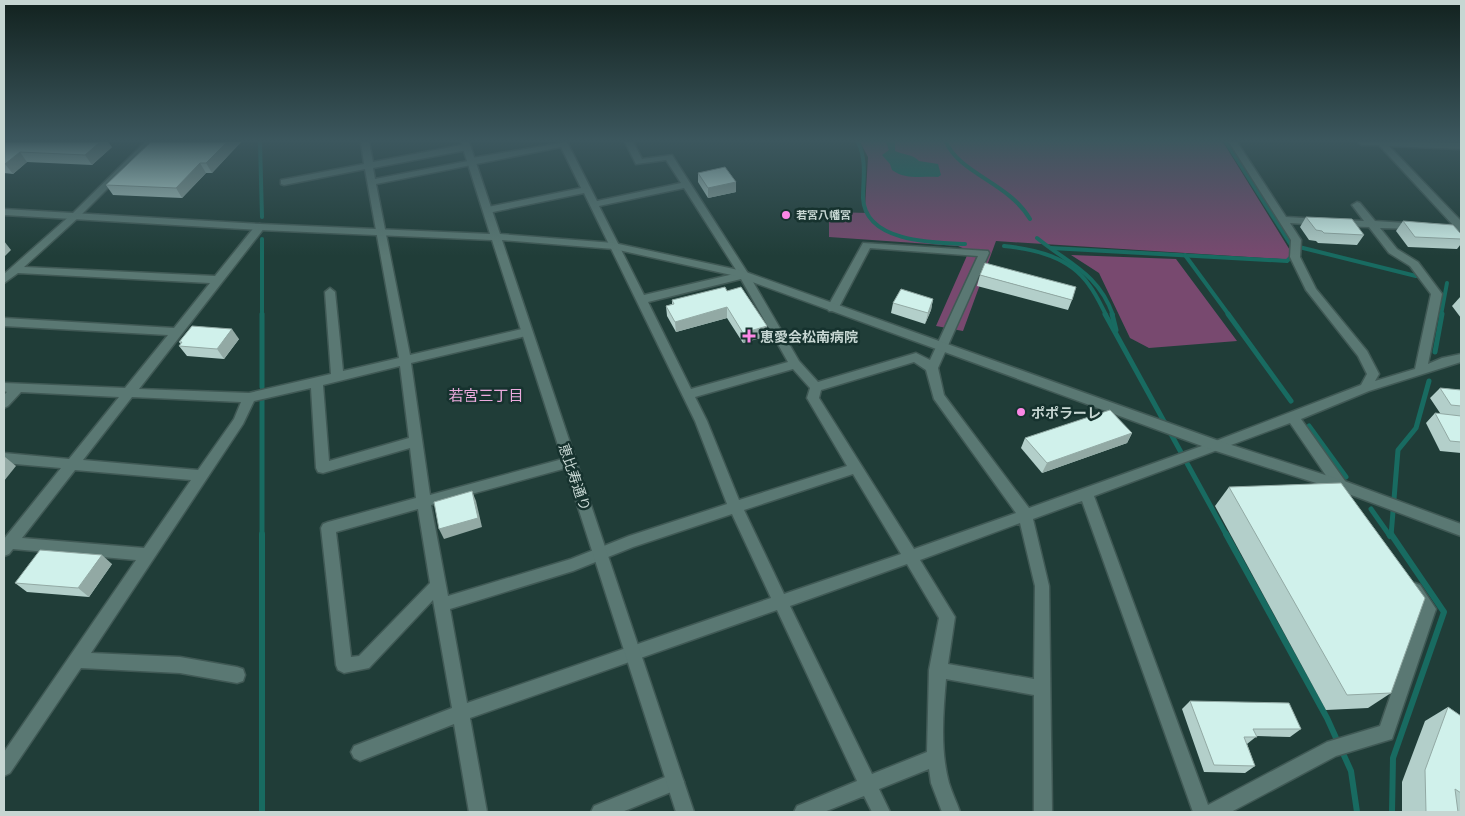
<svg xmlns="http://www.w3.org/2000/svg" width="1465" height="816" font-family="Inter,'Noto Sans JP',sans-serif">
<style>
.green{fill:#78496f}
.water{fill:#186b61}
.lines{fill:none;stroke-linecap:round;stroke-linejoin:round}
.stream-far2{stroke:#186b61;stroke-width:4}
.stream-far1{stroke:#186b61;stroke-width:5}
.stream{stroke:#186b61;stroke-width:6}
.minor-casing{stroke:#405955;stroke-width:3}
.tertiary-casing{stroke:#405955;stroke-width:3}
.minor{fill:#5a7873;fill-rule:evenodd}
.tertiary{fill:#5a7873;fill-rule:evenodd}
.wall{fill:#b3cfca}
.shaded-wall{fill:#92a9a4}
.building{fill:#d0f1eb;stroke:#92a9a4}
.poi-dot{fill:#fb87e5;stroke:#16322e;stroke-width:2}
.labels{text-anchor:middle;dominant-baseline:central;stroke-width:5;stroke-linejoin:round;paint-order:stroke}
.far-poi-label{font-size:11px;font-weight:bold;fill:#c6d6d2;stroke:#16322e;text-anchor:start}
.poi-label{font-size:14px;font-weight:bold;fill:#c6d6d2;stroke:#16322e;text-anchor:start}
.street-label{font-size:14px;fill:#c6d6d2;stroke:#16322e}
.neighbourhood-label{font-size:15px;fill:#ecabde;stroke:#16322e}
</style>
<rect width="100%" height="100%" fill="#203d38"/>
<!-- green -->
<g class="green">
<path d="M860,142H1223L1296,260L996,241L963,331L936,326L969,251L958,246L829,237V212L869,213L865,207L868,157Z"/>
<path d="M1071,255L1176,259L1237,341L1149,348L1130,338L1099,273Z"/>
</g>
<!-- water -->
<path class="water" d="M886,142H895V151C903,155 913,154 919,161L938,164L941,175L938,177C921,176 906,180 892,170L890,164L882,155L889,150Z"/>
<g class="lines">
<!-- stream-far2 -->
<g class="stream-far2">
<path d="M260,142L262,217"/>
<path d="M858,142C867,161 863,178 863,198C865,242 933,243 965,244"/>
<path d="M946,142C960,174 1009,183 1030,219"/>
<path d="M1226,142L1291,245L1416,276"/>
<path d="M1037,238C1069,264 1098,273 1113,315"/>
<path d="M262,239V315"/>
<path d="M1004,246C1035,249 1070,257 1089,285C1096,294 1101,305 1106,315"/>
<path d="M1051,248L1287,261L1295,253"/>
<path d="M1185,255L1229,315"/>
<path d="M1441,315L1447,283"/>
</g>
<!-- stream-far1 -->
<g class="stream-far1">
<path d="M262,314V387"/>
<path d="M1105,314L1227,536"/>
<path d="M1112,314L1116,330"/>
<path d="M1228,314L1291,401"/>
<path d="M1435,352L1442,314"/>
<path d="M262,399V536"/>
<path d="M1309,426L1346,477"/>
<path d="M1371,509L1390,536"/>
<path d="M1391,536L1398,450L1416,428L1429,381"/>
</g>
<!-- stream -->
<g class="stream">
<path d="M262,534V812"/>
<path d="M1226,534L1327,718L1351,771L1357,812"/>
<path d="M1389,534L1390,536"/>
<path d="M1391,534L1444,612L1393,758L1392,812"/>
</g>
<defs>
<g id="minor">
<path d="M145,142H154L79,217L24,267L215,276L256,225L260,224L265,227L139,389L249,393L331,374L325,292L330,288L335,292L343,371L399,358L365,169L284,185L281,184V180L364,164L361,142H369L373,162L467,144L471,147L467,150L373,168L375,179L468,161L472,158L567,142L597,201L681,183L666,160L636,164L625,142H633L642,159L672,155L749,275L799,361L818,382L916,353L930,360L978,256L870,248L837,311H829L827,308L863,243L988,251L989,253L938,368L944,395L1029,508L1213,442L1361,385L1367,374L1358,356L1306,290L1290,257L1291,240L1229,142H1237L1286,217L1320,219L1325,222L1320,225L1290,223L1301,240L1300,257L1316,289L1367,351L1379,374L1375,381L1415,369L1431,294L1410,266L1389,253L1369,227L1340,226L1335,223L1340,220L1364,221L1352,205L1357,202L1360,203L1375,221L1421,224V228L1417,229L1380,228L1397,249L1418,262L1442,294L1428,364L1442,358L1461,354V362L1369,391L1301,419L1350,488L1352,492L1350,496L1345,498L1340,496L1290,423L1094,496L1208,805L1327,742L1380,726L1420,610L1407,590L1410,585L1415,583L1420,585L1436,609L1392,739L1336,756L1231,812H1193L1082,501L1033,519L1049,586L1052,812H1034V695L946,679C943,713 940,750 949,783C952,793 957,803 960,812H942L931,783L929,769L879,789L890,812H872L864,796L824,812H794L797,806L857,781L777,610L470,718L487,812H469L454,724L360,761L354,758L351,752L354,746L452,708L433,600L369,668L344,673L338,670L336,665L321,528L323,524L328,522L416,498L410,448L323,473L318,472L316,468L311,388L254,401L243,424L91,653L180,657L237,667L243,669L245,675L243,681L237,683L180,673L81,668L10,773L4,776V752L136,560L13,549L9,554L4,556V539L61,468L4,463V453L69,459L119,397L21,392L8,406L4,408V395L7,392L4,391V383L125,388L168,335L4,326V318L174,328L210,283L18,273L4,283V274L73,213ZM561,147L581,188L488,207L483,210L488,213L584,193L695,421L727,504L629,536L571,559L448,596L431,505L570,467L575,466L577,462L575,458L570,457L430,495L411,363L526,336L532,332L526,328L410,355L376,184ZM684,188L738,273L644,295L599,206ZM741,279L788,362L691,389L648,302ZM914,362L926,370L934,399L1016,513L914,549L819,398L821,390ZM400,366L409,438L329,461L323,385ZM793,369L810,388L807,398L847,466L739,500L707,421L695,397ZM132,397L241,402L234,419L198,470L83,460ZM75,470L191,480L144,548L22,538ZM853,474L901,554L784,594L744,510ZM418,509L430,583L359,656L351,657L336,532ZM732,514L771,598L467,703L450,609L573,571L633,547ZM1020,523L1035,586L1034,679L948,664L955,617L920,560ZM907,564L939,618L929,670L927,752L872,774L790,606Z"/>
<path d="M1358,142L1461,143V149L1389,146L1461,221V231L1436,229V225H1453L1379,145H1362Z"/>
<path d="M675,773L681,776L684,782L681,788L622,812H591L594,806Z"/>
</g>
<path id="tertiary" d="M461,142H469L500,234L614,243L743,271L1222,442L1347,482L1461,524V536L1338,490L1213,450L736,276L614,249L502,240L694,812H676L492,240L260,230L4,215V209L260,224L490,234Z"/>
</defs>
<!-- minor casing -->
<use href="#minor" class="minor-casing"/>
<!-- tertiary casing -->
<use href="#tertiary" class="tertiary-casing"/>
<!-- minor -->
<use href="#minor" class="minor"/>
<!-- tertiary -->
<use href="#tertiary" class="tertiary"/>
</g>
<!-- wall -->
<g class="wall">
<path d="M4,142L112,147L92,165L27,162L13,174L4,173Z"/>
<path d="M151,142H241L212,173H206L182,198L113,195L106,185Z"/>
<path d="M698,173L736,182V192L708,198L698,182Z"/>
<path d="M1306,217L1364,235L1357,245L1318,243L1316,241L1309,240L1300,227Z"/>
<path d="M1403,221L1461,234V244L1457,249L1408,247L1396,231Z"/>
<path d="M980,275L1072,300L1068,310L977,286Z"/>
<path d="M727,291L767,326V336L743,343L727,318L676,332L667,316L666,306L672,304V300Z"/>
<path d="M1461,296V318L1452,306Z"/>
<path d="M933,299L931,310L925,324L891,313L893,303Z"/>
<path d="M239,339L224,359L187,356L179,346L181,344L179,342Z"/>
<path d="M1440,388L1461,390V453L1440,451L1426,423L1435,413H1440L1430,398Z"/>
<path d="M1132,433L1127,443L1042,473L1021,448L1025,438Z"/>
<path d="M1229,487L1391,693L1368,708L1326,710L1215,506Z"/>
<path d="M112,564L89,597L27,592L15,583Z"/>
<path d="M1190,701L1301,729L1290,737L1257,736L1247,744L1255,766L1245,773L1204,772L1182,709Z"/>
<path d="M1448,707L1461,716V812H1402V782L1425,721Z"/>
</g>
<!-- shaded-wall -->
<g class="shaded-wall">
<path d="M100,142H108L112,147L92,165L85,155Z"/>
<path d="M227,142H241L212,173L206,163Z"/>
<path d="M20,152L27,162L13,174L5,164Z"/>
<path d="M200,163L206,173L182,198L176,188Z"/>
<path d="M736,182V192L708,198V188Z"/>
<path d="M4,241L11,250L4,257Z"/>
<path d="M933,299L931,310L925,324L928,313Z"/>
<path d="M727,307V318L676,332L675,322Z"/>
<path d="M767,326V336L743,343V333Z"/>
<path d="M232,329L239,339L224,359L217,349Z"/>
<path d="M1132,433L1127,443L1042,473L1047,463Z"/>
<path d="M5,457L16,466L4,481V458Z"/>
<path d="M472,491L476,501L482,527L444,539L439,529Z"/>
<path d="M102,555L112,564L89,597L78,588Z"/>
</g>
<!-- building -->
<g class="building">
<path d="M4,142H100L85,155L20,152L5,164H4Z"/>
<path d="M151,142H227L206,163H200L176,188L106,185Z"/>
<path d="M725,167L736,182L708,188L698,173Z"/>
<path d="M1306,217L1352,219L1364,235L1324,233L1322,231L1316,230Z"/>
<path d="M1403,221L1453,225L1461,234V239L1415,237Z"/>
<path d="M985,263L1076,287L1072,300L980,275Z"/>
<path d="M725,287L727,291L741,287L767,326L743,333L727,307L675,322L666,306L674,304L672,300Z"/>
<path d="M901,289L933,299L928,313L893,303Z"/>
<path d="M192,326L232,329L217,349L179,346L182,342H179Z"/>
<path d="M1440,388L1461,390V406L1451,405Z"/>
<path d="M1110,410L1132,433L1047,463L1025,438Z"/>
<path d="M1435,413L1461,416V442L1450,441Z"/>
<path d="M1341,483L1425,598L1391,693L1347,695L1229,487Z"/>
<path d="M472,491L478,518L439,529L434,502Z"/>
<path d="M40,550L102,555L78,588L15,583Z"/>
<path d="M1190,701L1289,703L1301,729H1253L1257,737H1244L1255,766L1214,765Z"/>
<path d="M1448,707L1461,716V793L1455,789L1458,812H1426L1425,770Z"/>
</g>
<!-- sky -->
<linearGradient id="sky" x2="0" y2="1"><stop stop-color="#12221f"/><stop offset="0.55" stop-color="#3c575e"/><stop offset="1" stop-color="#3c575e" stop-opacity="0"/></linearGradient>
<rect width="1465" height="256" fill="url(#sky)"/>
<!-- markers -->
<g class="poi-dot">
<circle cx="786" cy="215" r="5"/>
<path d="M746.5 328.5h5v5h5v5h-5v5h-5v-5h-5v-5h5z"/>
<circle cx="1021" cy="412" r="5"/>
</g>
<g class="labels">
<!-- far-poi labels -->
<g class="far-poi-label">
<text x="796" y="215">若宮八幡宮</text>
</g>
<!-- poi labels -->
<g class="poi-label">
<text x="760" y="336">恵愛会松南病院</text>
<text x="1031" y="412">ポポラーレ</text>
</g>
<!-- street labels -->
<g class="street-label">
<text transform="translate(575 477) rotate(71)">恵比寿通り</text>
</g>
<!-- neighbourhood labels -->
<g class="neighbourhood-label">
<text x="486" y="395">若宮三丁目</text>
</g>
</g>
<!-- border -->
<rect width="1465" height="816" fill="none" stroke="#c6d6d2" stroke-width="10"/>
</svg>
